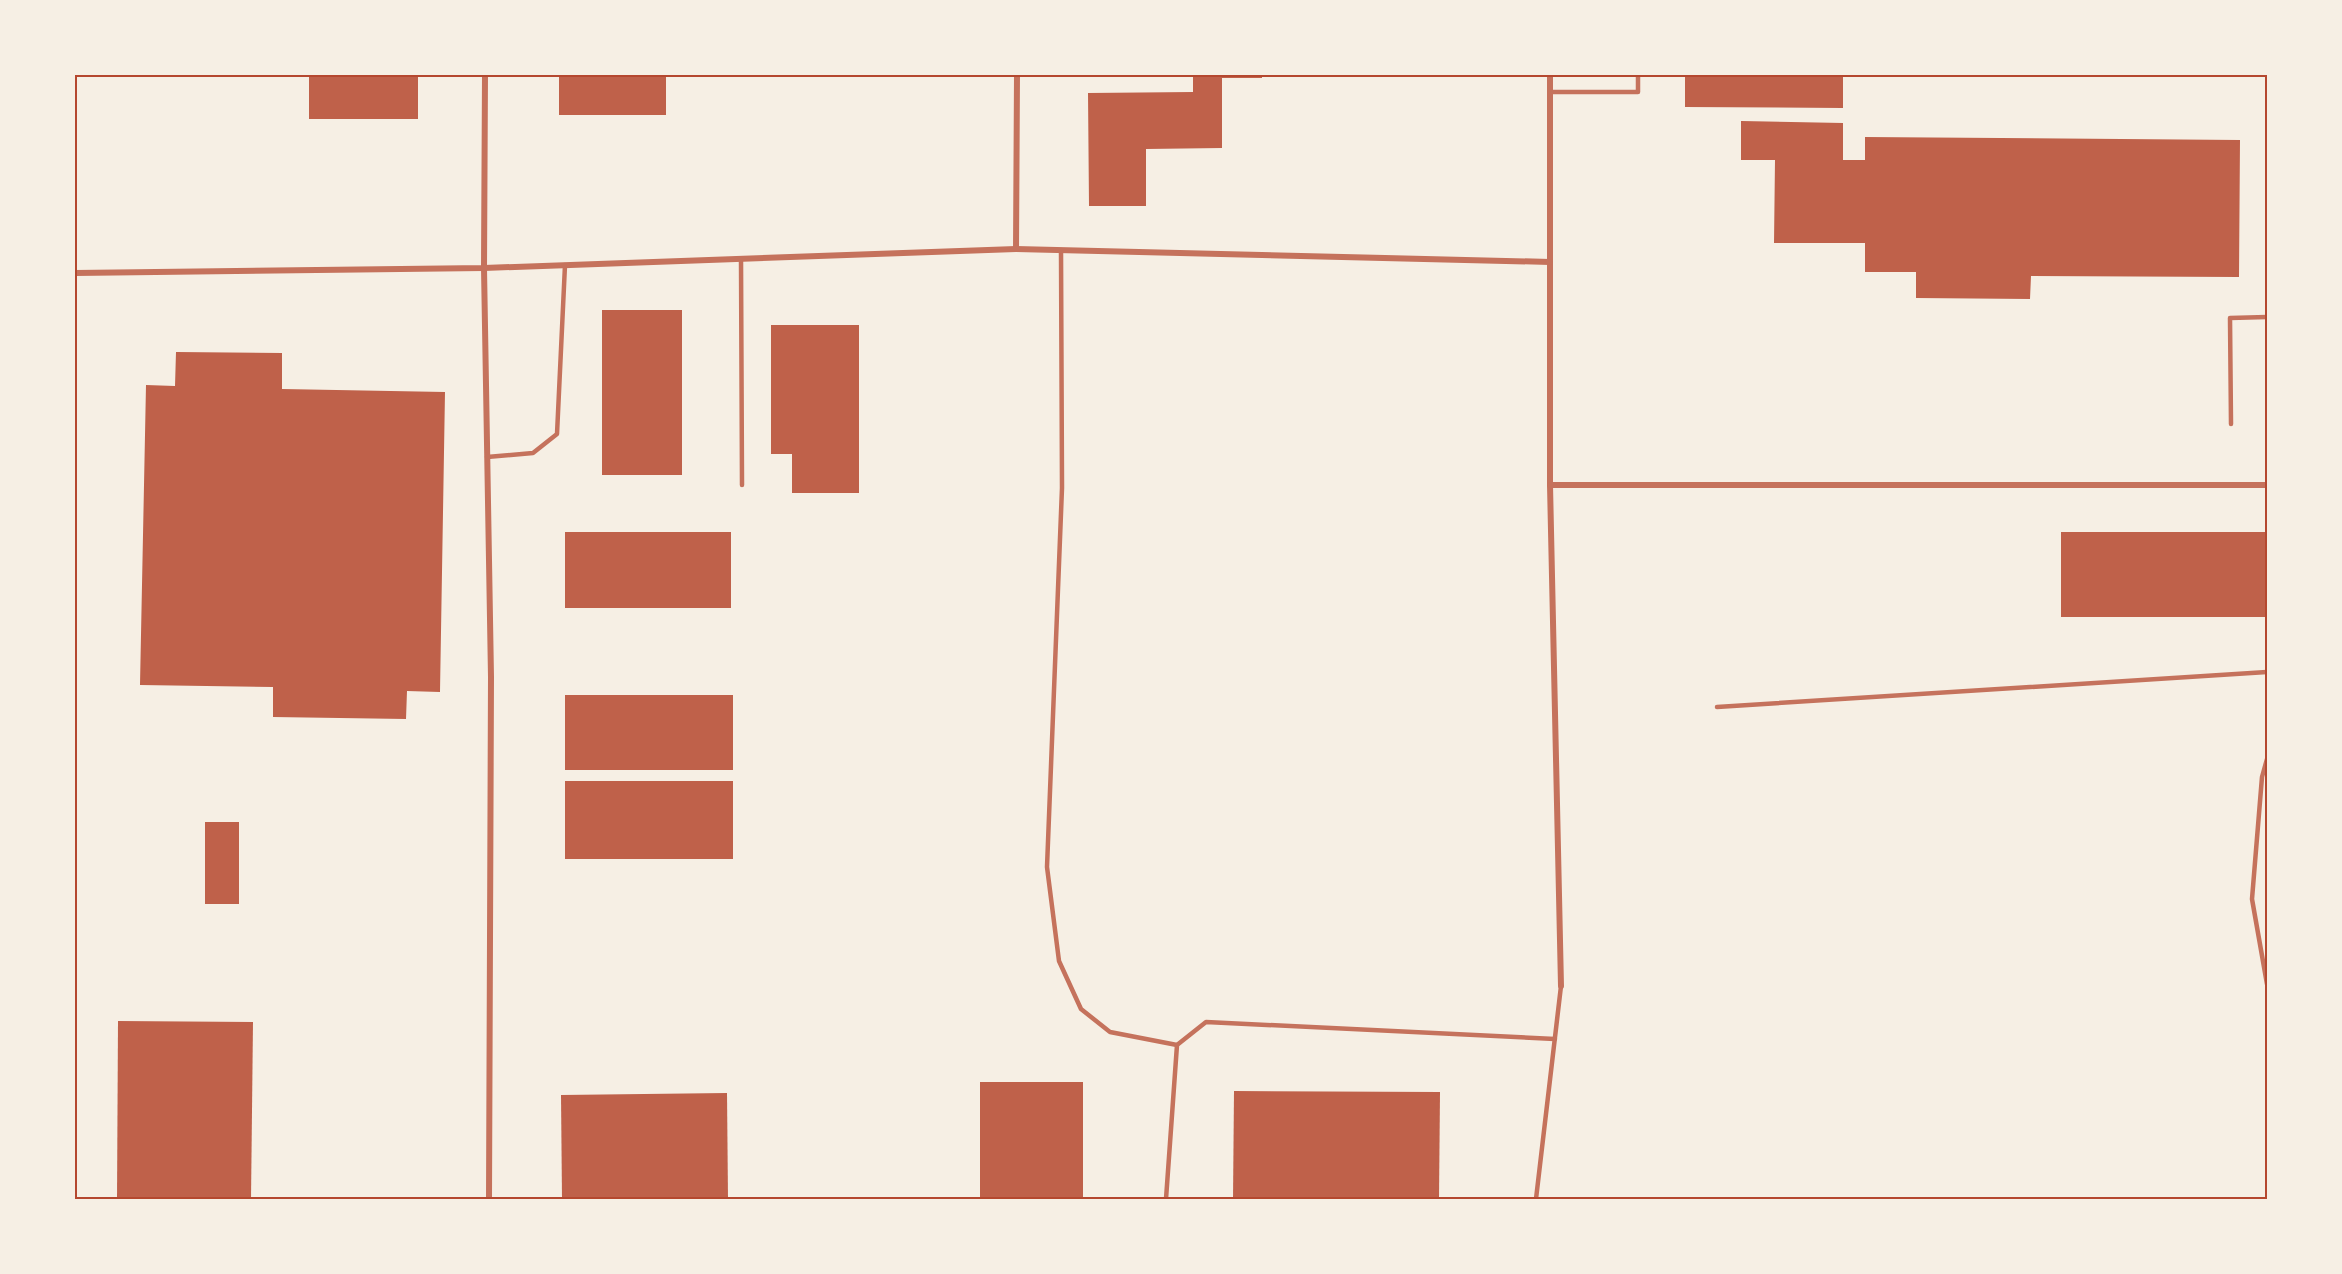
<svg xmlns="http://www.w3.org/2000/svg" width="2342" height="1274" font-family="Rubik,sans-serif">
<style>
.building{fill:#bf614a}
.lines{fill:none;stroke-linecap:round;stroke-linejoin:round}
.service{stroke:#c5725c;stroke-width:4.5}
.minor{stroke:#c5725c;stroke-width:6}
.neatline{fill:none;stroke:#b5482f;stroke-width:2}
</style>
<rect width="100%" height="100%" fill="#f6efe4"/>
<!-- building -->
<g class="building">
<rect x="309" y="75" width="109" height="44"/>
<rect x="559" y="75" width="107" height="40"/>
<path d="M1193,75H1262V78H1222V148L1146,149V206H1089L1088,93L1193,92Z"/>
<path d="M1685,75H1843V108L1685,107Z"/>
<path d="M1741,121L1843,123V160H1865V137L2240,140L2239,277L2031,276L2030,299L1916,298V272H1865V243H1774L1775,160H1741Z"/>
<rect x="602" y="310" width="80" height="165"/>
<path d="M771,325H859V493H792V454H771Z"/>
<path d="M176,352L282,353V389L445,392L440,692L407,691L406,719L273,717V687L140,685L146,385L175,386Z"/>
<rect x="565" y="532" width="166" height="76"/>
<rect x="2061" y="532" width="206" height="85"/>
<rect x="565" y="695" width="168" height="75"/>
<rect x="565" y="781" width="168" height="78"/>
<rect x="205" y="822" width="34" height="82"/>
<path d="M118,1021L253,1022L251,1199H117Z"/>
<rect x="980" y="1082" width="103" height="117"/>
<path d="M1234,1091L1440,1092L1439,1199H1233Z"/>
<path d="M727,1093L728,1199H562L561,1095Z"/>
</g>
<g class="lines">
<!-- service -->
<g class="service">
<path d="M1550,92H1638V75"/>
<path d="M1061,250L1062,488L1047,867L1059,961L1081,1009L1110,1032L1177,1045"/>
<path d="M741,259L742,485"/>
<path d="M2231,424L2230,318L2267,317"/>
<path d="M487,457L533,453L557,434L565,265"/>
<path d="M1717,707L2267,672"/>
<path d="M2267,759L2262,777L2252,899L2267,984"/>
<path d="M1166,1199L1177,1045L1206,1022L1555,1039"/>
<path d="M1536,1199L1561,986"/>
</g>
<!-- minor -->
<g class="minor">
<path d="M485,75L484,268L491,677L489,1199"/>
<path d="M1550,75V485L1561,986"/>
<path d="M1016,249L1017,75"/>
<path d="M75,273L484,268L1016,249L1550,262"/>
<path d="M1550,485H2267"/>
</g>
</g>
<!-- border -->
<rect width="2342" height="1274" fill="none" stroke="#f6efe4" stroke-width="153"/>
<rect x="76" y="76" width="2190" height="1122" class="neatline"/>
</svg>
